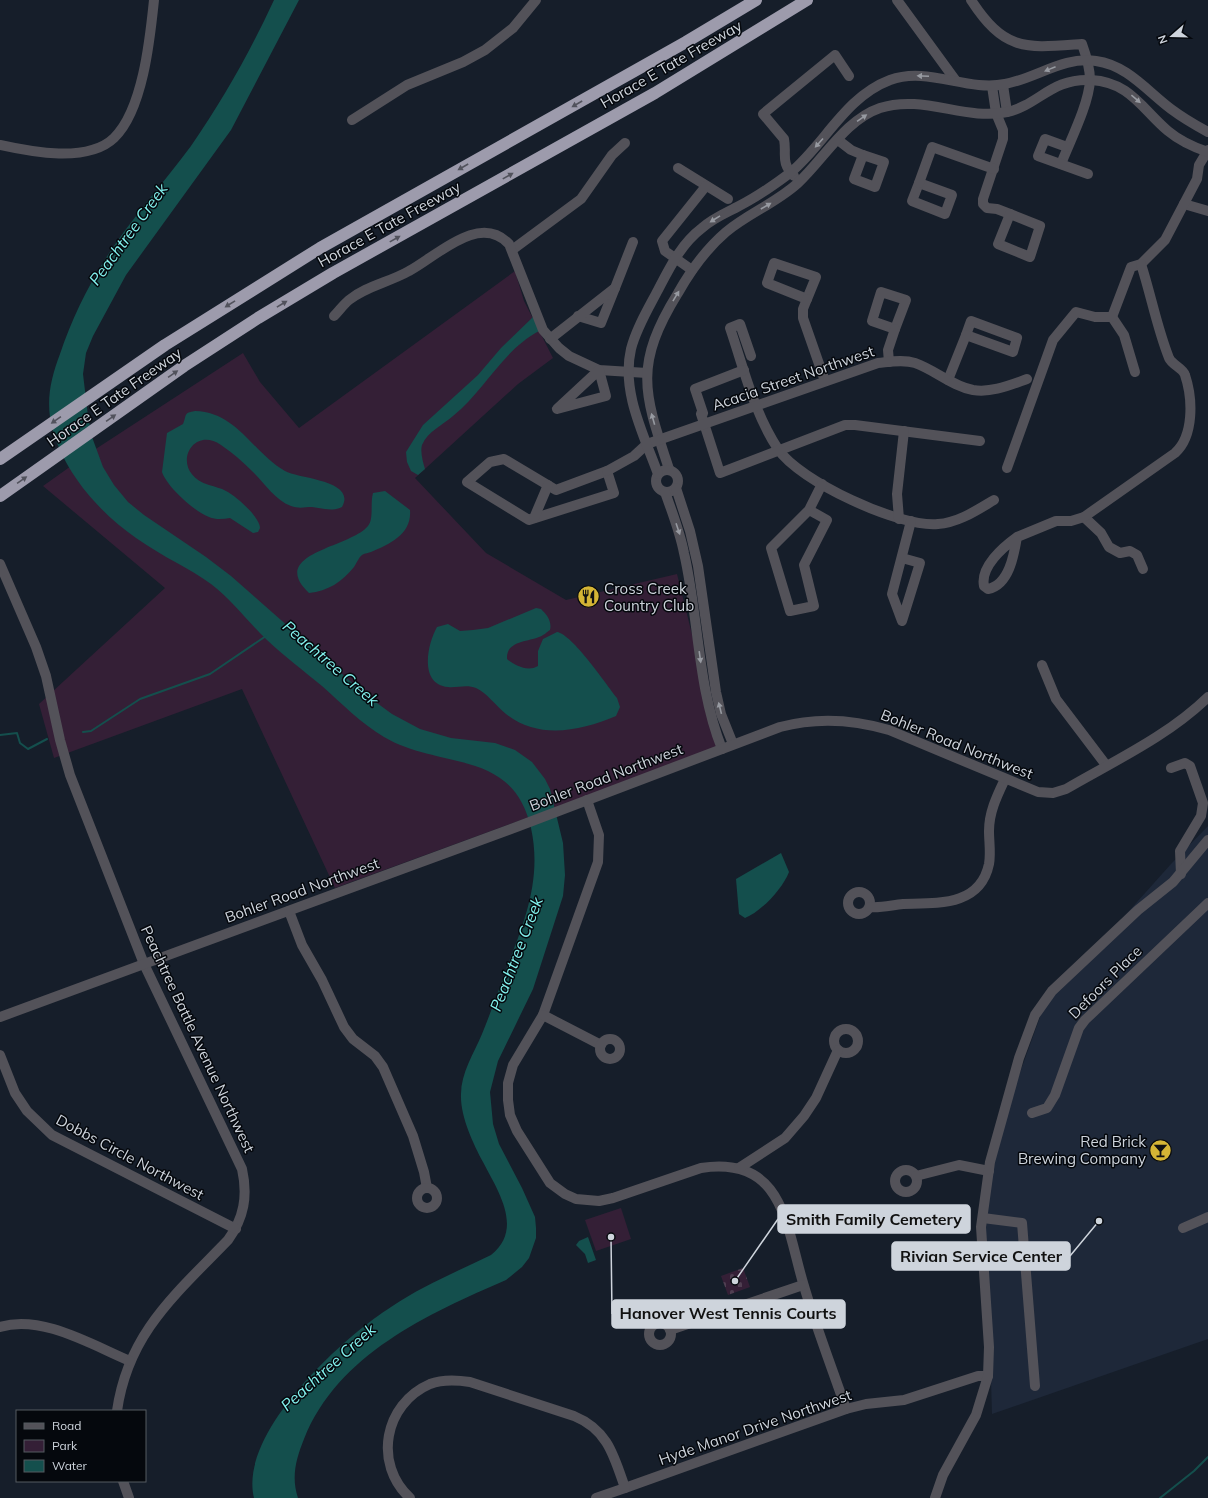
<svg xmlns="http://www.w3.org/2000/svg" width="1208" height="1498" font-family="Mulish,sans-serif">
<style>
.built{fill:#1e2839}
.green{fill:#341f36}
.cemetery{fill:url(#cemetery-stones)}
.water{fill:#144f4d}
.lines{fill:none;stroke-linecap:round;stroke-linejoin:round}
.stream{stroke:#144f4d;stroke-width:2}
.minor{stroke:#535259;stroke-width:10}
.highway{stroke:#9d9bac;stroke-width:12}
.oneway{fill:#979aa1}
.oneway2{fill:#51525c}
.labels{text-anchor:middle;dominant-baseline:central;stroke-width:3;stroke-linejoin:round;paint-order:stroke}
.street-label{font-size:15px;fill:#ced4dc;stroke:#05080d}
.poi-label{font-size:15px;fill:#ced4dc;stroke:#05080d;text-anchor:start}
.water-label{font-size:16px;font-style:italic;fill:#83f3ef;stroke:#05080d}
.leader{fill:none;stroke:#ced4dc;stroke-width:1.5}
.callout-dot{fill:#ced4dc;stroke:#05080d;stroke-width:1.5}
.callout{fill:#ced4dc;stroke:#ced4dc;stroke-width:1.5}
.callout-label{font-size:16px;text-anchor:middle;font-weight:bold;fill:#111}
</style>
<defs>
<pattern id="cemetery-stones" width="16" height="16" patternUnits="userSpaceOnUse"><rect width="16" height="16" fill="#341f36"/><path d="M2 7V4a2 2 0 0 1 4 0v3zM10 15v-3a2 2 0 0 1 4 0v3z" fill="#503f52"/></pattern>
</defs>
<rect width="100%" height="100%" fill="#161e2a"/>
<!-- built -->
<path class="built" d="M1208,826V1339L992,1414L989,1314L981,1227L1005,1114L1044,1006L1171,864Z"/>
<!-- green -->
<g class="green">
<path d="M515,271L524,301L553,358L518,384L415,478L486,553L566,600L677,574L720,747L335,888L242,689L54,758L39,704L165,588L43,486L85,456L243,353L260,382L299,428Z"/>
<path d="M621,1208L631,1239L596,1251L585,1220Z"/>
</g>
<!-- cemetery -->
<path class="cemetery" d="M743,1268L750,1287L728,1295L721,1276Z"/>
<!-- water -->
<g class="water">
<path d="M274,0H299L231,130L126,275L93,336L86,353L83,374L88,416L92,437L103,467L114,485L128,502L144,515L206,557L231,576L366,695L392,714L420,729L451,738L495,743L515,750L532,762L545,779L550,789L563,843L565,875L563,896L533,989L498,1061L490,1092L493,1124L499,1144L522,1188L535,1217L536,1228V1238L529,1258L522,1267L506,1280C428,1314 338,1354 304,1439C296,1459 291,1477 298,1498H254C238,1433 342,1338 391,1307C422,1286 458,1271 491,1255C524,1229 498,1191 483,1162C473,1143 460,1116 461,1094C461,1073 474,1053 482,1034C491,1012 499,989 507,967C525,921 542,878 531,828C513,748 440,770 384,737C362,724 342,704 322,686C304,671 285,657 267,640C248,622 232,600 211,584C200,576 188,569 177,563C146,546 117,527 94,501C74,479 54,447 50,417C47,395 52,375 60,354C71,321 86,290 104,261C130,220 163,184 191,146C223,100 251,50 274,0Z"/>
<path d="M533,317L539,331C502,351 485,390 453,416C443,425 428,431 422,445C420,452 423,462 425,469L418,475L411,471L407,462L406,452L423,425L478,375L501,348Z"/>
<path d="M195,411C237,412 253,453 285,471C299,479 357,480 342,507C331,512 323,508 312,507C305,507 299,509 291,506C275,500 265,484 253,472C243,462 233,453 221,445C191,424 168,472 209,485C215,487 221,488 226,491C236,496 260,517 260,528L258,532L253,533L230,518C223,519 216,520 209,517C195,512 167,487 162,472L167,433L183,424C187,415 183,413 195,411Z"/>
<path d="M385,491L410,510C412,534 390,544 371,552C369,553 365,553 362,555C359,557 356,564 354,567C342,582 328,591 309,593C267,553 350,548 368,526C374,519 370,503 373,493Z"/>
<path d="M536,608L541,609C547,615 552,621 550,630C547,632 543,636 539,637C527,642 506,641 507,659C515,666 528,672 538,666V651L543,639L557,632C572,634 606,684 617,698L620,707L616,716C580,731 539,740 506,714C496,706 487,693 476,688C467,684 457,688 448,687C419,684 427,645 437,627L448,624L460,631L473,630L488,628Z"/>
<path d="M781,853L789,872C783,888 761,912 745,918L739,914L736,879Z"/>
<path d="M588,1237L596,1260L588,1263L585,1254L576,1245L579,1241Z"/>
</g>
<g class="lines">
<!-- stream -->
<g class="stream">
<path d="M83,732L91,731L140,699L210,674L266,636"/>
<path d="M0,735L17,733L20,743L28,749L47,739"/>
<path d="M1160,1498L1194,1471L1208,1457"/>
</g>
<!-- minor -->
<g class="minor">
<path d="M897,0L956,81"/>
<path d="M971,0C1005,52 1025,48 1082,44C1086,55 1090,68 1090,80C1089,104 1070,141 1061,164"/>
<path d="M1003,85L1007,112"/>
<path d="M992,86L996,113L1003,130V139L983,199V204L987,208L997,209L1010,214"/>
<path d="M352,120L407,85L463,62L485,50L513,28L536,0"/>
<path d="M838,140L851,150L863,155"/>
<path d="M0,145C31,152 88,163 114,138C143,110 150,39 154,0"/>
<path d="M1067,147L1045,139L1038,156L1088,174"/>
<path d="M863,155L884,162L875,187L854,179Z"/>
<path d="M678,168L728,199"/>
<path d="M794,176C780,162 787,155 784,139L763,114L835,55L849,76"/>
<path d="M919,183L952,195L945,214L912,201Z"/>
<path d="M919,183L932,147L994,169"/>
<path d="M1184,204L1208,211"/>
<path d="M1010,214L1040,226L1030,257L998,244Z"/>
<path d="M512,250L581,199L612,155L625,143"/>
<path d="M774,263L816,277L807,299L767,283Z"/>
<path d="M692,270L665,251L662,241L706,186"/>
<path d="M881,292L906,300L895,329L872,321Z"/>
<path d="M807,299L803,309V318L825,381"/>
<path d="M334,316C339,311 343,305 349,300C366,286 390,282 409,271C436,257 479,212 509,244L543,330L559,348L569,356L599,370L647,373"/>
<path d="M578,316L601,323L615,288"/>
<path d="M1112,317L1124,335L1135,372"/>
<path d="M971,321L1017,338L1013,352L966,335Z"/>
<path d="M550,339L615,288L633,242"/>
<path d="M751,356L740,324L730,328C744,369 754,413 778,449C799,481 900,528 938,524C958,523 977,510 994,500"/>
<path d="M889,362L888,350L895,329"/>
<path d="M599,370L606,396L557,409Z"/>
<path d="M744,370L695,389L703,413L701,414L720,473L845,425H855L980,441"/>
<path d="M948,380L966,335"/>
<path d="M504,459L556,490L607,471L614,493L529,520L467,482L490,462Z"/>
<path d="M1007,468L1053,340L1076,312L1095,317H1112L1131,267L1141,264L1165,240L1197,179L1199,165L1208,150"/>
<path d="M669,469C644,393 633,366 678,293C691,270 706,249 726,232C749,213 776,203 798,183C824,159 845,120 880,108C923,94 965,121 1007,112C1039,105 1051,78 1091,80C1130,82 1142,109 1168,131C1180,141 1193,147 1208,152"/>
<circle cx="667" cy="481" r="11"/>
<path d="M607,471L634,456L647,444L878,363C889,362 903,359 915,363C935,370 952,386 973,390C992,393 1010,385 1027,379"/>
<path d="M658,474C644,435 621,392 631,349C636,329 648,309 658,290C670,267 681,244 702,228C713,218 726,213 739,206C757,197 774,185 790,173C825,144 845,97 890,80C928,66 967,92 1005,84C1037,78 1063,56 1096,61C1127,65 1147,91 1171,109C1183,118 1195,125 1208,132"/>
<path d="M676,488L690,531L698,566L716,692L721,714L733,744"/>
<path d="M665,492C672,512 680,532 684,553C699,618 697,686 722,749"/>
<path d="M809,510L827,520L804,565L814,606L790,611L771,548L809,510L822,484"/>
<path d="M1084,517L1101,533L1109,547L1120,553L1130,551L1137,555L1143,569"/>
<path d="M534,518L548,485"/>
<path d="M899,519L897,494L904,431"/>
<path d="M1017,537C1003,547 980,567 984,586L988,589C1009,585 1014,555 1017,537L1056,521H1071L1084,517L1175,453C1194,436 1193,399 1185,375C1183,368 1172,365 1169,358C1157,328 1151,295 1141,264"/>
<path d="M902,558L920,563L902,621L892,594L911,521"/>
<path d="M0,564L36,647L46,676L60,740L70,775L144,964L242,1169C248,1196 244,1218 228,1240C176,1294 128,1333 117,1411"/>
<path d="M1042,665L1056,699L1106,765"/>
<path d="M1171,768L1185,763L1190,766L1203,803L1201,816L1180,851L1181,874"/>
<path d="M587,800L599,835L598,862L543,1015L513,1065L508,1083V1100L510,1115L517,1131L550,1183L565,1194L576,1199L599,1201L613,1198L701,1168C785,1155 786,1228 804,1286C816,1327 832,1368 846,1409"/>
<circle cx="859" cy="903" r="11"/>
<path d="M870,907C881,908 892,905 903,904C936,903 980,907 989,864C991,853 989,842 989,831C989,812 997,796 1005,779"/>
<path d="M289,911L302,945L322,980L344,1027L353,1039L375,1056L383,1067L413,1136L424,1172L427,1188"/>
<path d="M543,1015L601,1045"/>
<path d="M0,1017L519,826L780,727C817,717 852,719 889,730L1038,792L1053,793L1066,789C1114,761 1168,736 1208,697"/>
<circle cx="846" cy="1041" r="12"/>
<circle cx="610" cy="1049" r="10"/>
<path d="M0,1055L15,1093L27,1111L52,1135L236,1229"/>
<path d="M1032,1113L1047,1108L1055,1095L1079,1028L1085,1020L1208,903"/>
<path d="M739,1168L785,1138L804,1116L816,1098L838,1050"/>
<circle cx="906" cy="1181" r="11"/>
<path d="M916,1176L959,1165L989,1171"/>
<circle cx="427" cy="1198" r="10"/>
<path d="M983,1218L1022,1223L1035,1386"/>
<path d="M1183,1228L1208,1217"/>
<circle cx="660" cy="1334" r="11"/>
<path d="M0,1327C41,1314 92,1345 130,1361"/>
<path d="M670,1330L803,1285"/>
<path d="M123,1481L129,1498"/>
<path d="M625,1488L846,1409L866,1404L904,1400L978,1376H988"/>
<path d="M410,1498C373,1464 384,1404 430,1384C443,1379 457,1380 470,1382L574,1416C608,1430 614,1456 625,1488L596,1498"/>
<path d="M935,1498L943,1475L976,1415L988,1376L989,1347L981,1227L990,1162L1019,1058L1035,1015L1052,991L1138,910L1173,882L1208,840"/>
</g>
<!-- highway -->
<g class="highway">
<path d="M0,459L165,345L320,248L686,42L756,0"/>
<path d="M0,496L184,366L258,318L333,273L655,93L807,0"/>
</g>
</g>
<!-- one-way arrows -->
<defs><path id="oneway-solid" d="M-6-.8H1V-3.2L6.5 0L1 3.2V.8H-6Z"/></defs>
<g class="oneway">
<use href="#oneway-solid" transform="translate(1050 69) rotate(158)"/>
<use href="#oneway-solid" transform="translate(923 76) rotate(-178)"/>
<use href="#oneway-solid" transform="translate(1136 99) rotate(40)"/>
<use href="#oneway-solid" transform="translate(862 118) rotate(-35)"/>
<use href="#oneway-solid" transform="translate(819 143) rotate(132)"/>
<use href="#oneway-solid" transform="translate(766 206) rotate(-30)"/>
<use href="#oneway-solid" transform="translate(715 219) rotate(148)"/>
<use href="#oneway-solid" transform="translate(676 296) rotate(-59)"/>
<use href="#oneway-solid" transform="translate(653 419) rotate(-106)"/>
<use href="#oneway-solid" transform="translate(678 529) rotate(71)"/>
<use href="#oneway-solid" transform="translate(700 657) rotate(82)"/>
<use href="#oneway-solid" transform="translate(720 708) rotate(-104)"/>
</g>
<g class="oneway2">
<use href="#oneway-solid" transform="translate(577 104) rotate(150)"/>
<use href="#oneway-solid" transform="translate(463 167) rotate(150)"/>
<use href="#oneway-solid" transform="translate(508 176) rotate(-29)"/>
<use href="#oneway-solid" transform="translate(395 239) rotate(-29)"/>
<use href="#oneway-solid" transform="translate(230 304) rotate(148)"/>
<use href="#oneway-solid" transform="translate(282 304) rotate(-31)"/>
<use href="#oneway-solid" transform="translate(173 374) rotate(-35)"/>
<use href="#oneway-solid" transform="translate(111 418) rotate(-35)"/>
<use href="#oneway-solid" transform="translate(56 420) rotate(145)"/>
<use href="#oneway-solid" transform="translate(22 480) rotate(-35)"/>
</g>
<!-- icons -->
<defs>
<symbol id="restaurant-disc" viewBox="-11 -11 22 22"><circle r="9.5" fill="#d5b535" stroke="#05080d"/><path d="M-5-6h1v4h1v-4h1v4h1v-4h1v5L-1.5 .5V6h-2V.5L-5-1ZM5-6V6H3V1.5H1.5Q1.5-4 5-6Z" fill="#111"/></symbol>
<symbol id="bar-disc" viewBox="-11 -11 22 22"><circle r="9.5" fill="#d5b535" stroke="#05080d"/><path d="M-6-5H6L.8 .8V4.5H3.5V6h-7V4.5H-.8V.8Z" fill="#111"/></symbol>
</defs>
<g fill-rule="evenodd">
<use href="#restaurant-disc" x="576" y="584" width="25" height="25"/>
<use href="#bar-disc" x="1148" y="1138" width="25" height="25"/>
</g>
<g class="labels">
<!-- street labels -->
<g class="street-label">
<text transform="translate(671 64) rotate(-30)">Horace E Tate Freeway</text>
<text transform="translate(389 224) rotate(-29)">Horace E Tate Freeway</text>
<text transform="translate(793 378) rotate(-19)">Acacia Street Northwest</text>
<text transform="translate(114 397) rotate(-35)">Horace E Tate Freeway</text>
<text transform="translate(957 744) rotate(22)">Bohler Road Northwest</text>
<text transform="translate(606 777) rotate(-21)">Bohler Road Northwest</text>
<text transform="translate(302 890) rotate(-20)">Bohler Road Northwest</text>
<text transform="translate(1105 982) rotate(-45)">Defoors Place</text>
<text transform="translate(198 1039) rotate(65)">Peachtree Battle Avenue Northwest</text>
<text transform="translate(130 1157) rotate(28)">Dobbs Circle Northwest</text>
<text transform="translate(755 1427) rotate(-19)">Hyde Manor Drive Northwest</text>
</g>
<!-- poi labels -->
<g class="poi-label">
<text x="604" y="588">Cross Creek<tspan x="604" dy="17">Country Club</tspan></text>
<text x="1146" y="1141" text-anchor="end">Red Brick<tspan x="1146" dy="17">Brewing Company</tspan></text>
</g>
<!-- water labels -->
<g class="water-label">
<text transform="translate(128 234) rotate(-54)">Peachtree Creek</text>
<text transform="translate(331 663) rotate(41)">Peachtree Creek</text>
<text transform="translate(516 954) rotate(-69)">Peachtree Creek</text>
<text transform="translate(328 1367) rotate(-42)">Peachtree Creek</text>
</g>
</g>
<!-- callouts -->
<path class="leader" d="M735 1281L778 1219M1099 1221L1070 1256M611 1237L612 1314"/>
<g class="callout-dot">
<circle cx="735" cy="1281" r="4"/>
<circle cx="1099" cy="1221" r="4"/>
<circle cx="611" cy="1237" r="4"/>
</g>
<g class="callout">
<rect x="778" y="1205" width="192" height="28" rx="4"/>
<rect x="892" y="1242" width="178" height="28" rx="4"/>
<rect x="612" y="1300" width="233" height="28" rx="4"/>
</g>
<g class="callout-label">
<text x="874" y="1225">Smith Family Cemetery</text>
<text x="981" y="1262">Rivian Service Center</text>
<text x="728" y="1319">Hanover West Tennis Courts</text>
</g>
<!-- legend -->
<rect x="16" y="1410" width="130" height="72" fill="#05080d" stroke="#555a60"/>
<rect x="24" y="1423" width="20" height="6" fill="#535259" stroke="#555a60"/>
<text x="52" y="1430" font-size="12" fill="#ced4dc">Road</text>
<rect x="24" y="1440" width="20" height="12" fill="#341f36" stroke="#555a60"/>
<text x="52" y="1450" font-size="12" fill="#ced4dc">Park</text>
<rect x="24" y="1460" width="20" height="12" fill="#144f4d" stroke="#555a60"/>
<text x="52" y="1470" font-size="12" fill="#ced4dc">Water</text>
<!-- north arrow -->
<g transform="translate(1172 36) rotate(250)" stroke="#05080d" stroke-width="3" paint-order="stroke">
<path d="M0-3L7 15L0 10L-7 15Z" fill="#ced4dc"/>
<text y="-6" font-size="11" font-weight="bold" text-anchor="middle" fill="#ced4dc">N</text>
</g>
</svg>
